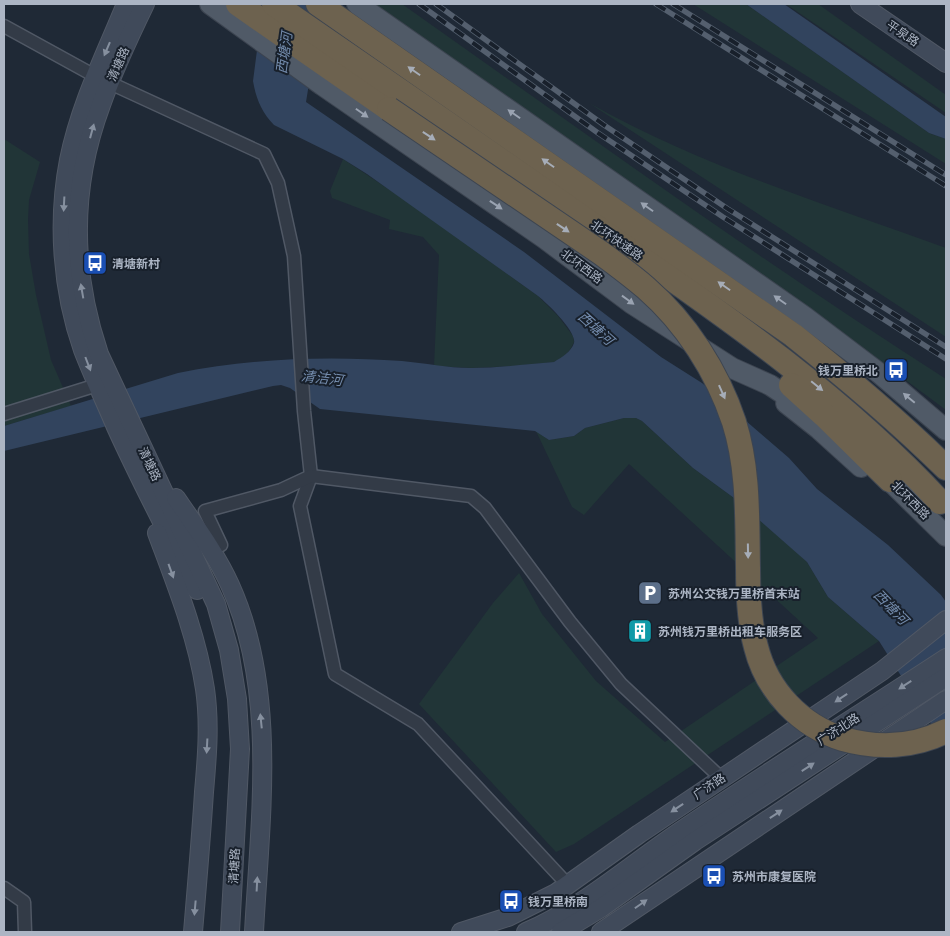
<svg xmlns="http://www.w3.org/2000/svg" width="950" height="936" font-family="'IBM Plex Sans','Noto Sans SC',sans-serif">
<style>
.green{fill:#213537}
.water{fill:#32445e}
.lines{fill:none;stroke-linecap:round;stroke-linejoin:round}
.street-casing{stroke:#505865;stroke-width:15}
.secondary-casing{stroke:#505865;stroke-width:20}
.primary-casing{stroke:#3c4450;stroke-width:22}
.highway-casing{stroke:#3d4551;stroke-width:26}
.street{stroke:#333b47;stroke-width:12}
.secondary{stroke:#404a5a;stroke-width:18}
.primary{stroke:#505a67;stroke-width:20}
.highway{stroke:#6d624f;stroke-width:24}
.rail-casing{stroke:#545f6e;stroke-width:5.5}
.rail{stroke:#18202b;stroke-width:4;stroke-dasharray:11;stroke-linecap:butt}
.highway-bridge-casing{stroke:#3d4551;stroke-width:26;stroke-linecap:butt}
.highway-bridge{stroke:#6d624f;stroke-width:24}
.oneway{fill:#86909f}
.oneway2{fill:#a6adb8}
.oneway3{fill:#9aa3b1}
.labels{text-anchor:middle;dominant-baseline:central;stroke-width:4;stroke-linejoin:round;paint-order:stroke}
.street-label{font-size:12px;fill:#acb5c4;stroke:#18202b}
.poi-label{font-size:12px;font-weight:bold;fill:#acb5c4;stroke:#18202b;text-anchor:start}
.water-label{font-size:14px;font-style:italic;fill:#748cad;stroke:#18202b}
</style>
<rect width="100%" height="100%" fill="#1f2936"/>
<!-- green -->
<g class="green">
<path d="M371,4H402C582,131 761,261 946,379V410L880,361L389,18Z"/>
<path d="M693,4H746L929,133L946,139V164Z"/>
<path d="M786,4H818L946,95V113Z"/>
<path d="M589,103C701,166 825,204 946,248V337Z"/>
<path d="M4,139L40,162L29,200L28,220L29,254L36,295L51,360L71,406L4,426Z"/>
<path d="M343,159L399,196L538,296L558,316L573,336L574,342L570,350L563,357L554,362L513,366L472,368L434,366L439,255L423,237L389,229L390,220L332,198L330,191Z"/>
<path d="M624,418H636L642,421L693,468L734,498L800,555L807,562L828,597L879,641L574,844L556,852L419,704L493,603L519,573L542,614L596,681L665,742L818,638L629,464L584,515L572,507L536,431L549,440L574,436L585,428Z"/>
</g>
<!-- water -->
<g class="water">
<path d="M263,4H322L306,102L524,252L661,357L702,383L789,458L817,489L888,545L941,595L946,602V744L939,736L879,641L828,597L807,562L734,498L693,468L642,421L636,418H624L585,428L574,436L549,440L535,431L320,409L290,388L281,385L273,386L4,451V426L178,373C252,358 327,356 402,361C425,363 447,368 471,368C498,368 527,364 554,362C562,357 571,352 574,343C577,332 547,303 538,296L367,174L343,159L274,125C262,113 256,99 253,81Z"/>
<path d="M746,4H784L946,117V139L929,133Z"/>
</g>
<g class="lines">
<defs>
<g id="street">
<path d="M4,26L95,76"/>
<path d="M110,83L264,154L278,183L294,256L304,411L311,476L300,506L335,674L418,724L568,885"/>
<path d="M4,414L97,385"/>
<path d="M211,550L221,545L205,511L281,490L311,476L471,496L485,508L570,622L621,684L721,778"/>
<path d="M4,888L24,902L25,932"/>
</g>
<g id="secondary">
<path d="M126,4C105,55 80,105 69,160C57,222 62,290 83,350C93,376 105,401 116,427C141,482 169,536 197,590"/>
<path d="M145,4C129,37 113,71 101,105C70,188 71,271 99,354L216,604L229,650L237,699L240,749L230,932"/>
<path d="M860,4L946,63"/>
<path d="M176,498C195,526 216,554 230,585C278,691 260,819 254,932"/>
<path d="M157,533C176,584 197,636 205,689C210,723 207,758 204,792C201,839 197,885 193,932"/>
<path d="M461,932L508,917L556,893L639,834L882,671L946,620"/>
<path d="M526,932C584,907 632,863 685,828C771,770 859,715 946,658"/>
<path d="M561,932L601,908L695,841L946,677"/>
<path d="M601,932L946,700"/>
</g>
<g id="primary">
<path d="M210,4L322,85L544,238L631,303L732,368L770,385L803,407"/>
<path d="M357,4L805,317L879,373L946,430"/>
<path d="M786,403L819,429L861,467"/>
<path d="M879,470L946,536"/>
</g>
<g id="highway">
<path d="M238,4L389,109"/>
<path d="M274,4C384,80 495,156 605,232C723,314 842,396 940,502"/>
<path d="M318,4L793,335C846,377 897,420 946,468"/>
<path d="M791,385L824,415L890,480"/>
</g>
</defs>
<!-- street casing -->
<use href="#street" class="street-casing"/>
<!-- secondary casing -->
<use href="#secondary" class="secondary-casing"/>
<!-- primary casing -->
<use href="#primary" class="primary-casing"/>
<!-- highway casing -->
<use href="#highway" class="highway-casing"/>
<!-- street -->
<use href="#street" class="street"/>
<!-- secondary -->
<use href="#secondary" class="secondary"/>
<!-- primary -->
<use href="#primary" class="primary"/>
<!-- highway -->
<use href="#highway" class="highway"/>
<defs>
<g id="rail">
<path d="M419,4L598,133L723,217L946,359"/>
<path d="M436,4L604,125L728,209L946,347"/>
<path d="M656,4L946,186"/>
<path d="M673,4L946,175"/>
</g>
</defs>
<!-- rail casing -->
<use href="#rail" class="rail-casing"/>
<!-- rail -->
<use href="#rail" class="rail"/>
<defs>
<path id="highway-bridge" d="M389,109L601,253C616,264 631,275 646,288C686,323 717,371 734,422C749,469 747,520 748,568C748,595 749,622 756,647C767,691 801,726 843,739C878,749 914,747 946,731"/>
</defs>
<!-- highway-bridge casing -->
<use href="#highway-bridge" class="highway-bridge-casing"/>
<!-- highway-bridge -->
<use href="#highway-bridge" class="highway-bridge"/>
</g>
<!-- one-way arrows -->
<defs><path id="oneway-solid" d="M-6-.8H1V-3.2L6.5 0L1 3.2V.8H-6Z" transform="scale(1.25)"/></defs>
<g class="oneway">
<use href="#oneway-solid" transform="translate(107 49) rotate(113)"/>
<use href="#oneway-solid" transform="translate(92 131) rotate(-75)"/>
<use href="#oneway-solid" transform="translate(64 204) rotate(93)"/>
<use href="#oneway-solid" transform="translate(82 291) rotate(-100)"/>
<use href="#oneway-solid" transform="translate(88 364) rotate(69)"/>
<use href="#oneway-solid" transform="translate(171 571) rotate(70)"/>
<use href="#oneway-solid" transform="translate(905 685) rotate(147)"/>
<use href="#oneway-solid" transform="translate(841 698) rotate(146)"/>
<use href="#oneway-solid" transform="translate(261 721) rotate(-96)"/>
<use href="#oneway-solid" transform="translate(207 746) rotate(93)"/>
<use href="#oneway-solid" transform="translate(808 767) rotate(-33)"/>
<use href="#oneway-solid" transform="translate(677 808) rotate(146)"/>
<use href="#oneway-solid" transform="translate(776 814) rotate(-34)"/>
<use href="#oneway-solid" transform="translate(257 884) rotate(-87)"/>
<use href="#oneway-solid" transform="translate(641 904) rotate(-35)"/>
<use href="#oneway-solid" transform="translate(195 908) rotate(95)"/>
</g>
<g class="oneway2">
<use href="#oneway-solid" transform="translate(414 71) rotate(-145)"/>
<use href="#oneway-solid" transform="translate(429 136) rotate(34)"/>
<use href="#oneway-solid" transform="translate(548 163) rotate(-145)"/>
<use href="#oneway-solid" transform="translate(563 228) rotate(34)"/>
<use href="#oneway-solid" transform="translate(724 286) rotate(-145)"/>
<use href="#oneway-solid" transform="translate(817 386) rotate(39)"/>
<use href="#oneway-solid" transform="translate(722 392) rotate(66)"/>
<use href="#oneway-solid" transform="translate(748 551) rotate(89)"/>
</g>
<g class="oneway3">
<use href="#oneway-solid" transform="translate(362 113) rotate(35)"/>
<use href="#oneway-solid" transform="translate(514 114) rotate(-145)"/>
<use href="#oneway-solid" transform="translate(496 205) rotate(34)"/>
<use href="#oneway-solid" transform="translate(647 207) rotate(-145)"/>
<use href="#oneway-solid" transform="translate(628 300) rotate(36)"/>
<use href="#oneway-solid" transform="translate(780 300) rotate(-145)"/>
<use href="#oneway-solid" transform="translate(909 398) rotate(-140)"/>
</g>
<!-- icons -->
<defs>
<symbol id="bus-square" viewBox="-11 -11 22 22"><rect x="-9" y="-9" width="18" height="18" rx="4" fill="#1a4fb4" stroke="#18202b"/><path d="M-5-6H5V4H4V6H2V4H-2V6H-4V4H-5ZM-3.5-4V0h7V-4ZM-3.5 1.2v1.5H-2V1.2ZM2 1.2v1.5H3.5V1.2Z" fill="#fff"/></symbol>
<symbol id="parking-square" viewBox="-11 -11 22 22"><rect x="-9" y="-9" width="18" height="18" rx="4" fill="#5c6f8a" stroke="#18202b"/><path d="M-3.5-5.5H1a3.5 3.5 0 0 1 0 7H-1V5.5H-3.5ZM-1-3.4V-.6H.8a1.4 1.4 0 0 0 0-2.8Z" fill="#fff"/></symbol>
<symbol id="building-square" viewBox="-11 -11 22 22"><rect x="-9" y="-9" width="18" height="18" rx="4" fill="#0f9aa8" stroke="#18202b"/><path d="M-4-6H4V6H1V3H-1V6H-4ZM-2.5-4.3h1.7v1.8h-1.7ZM.8-4.3h1.7v1.8H.8ZM-2.5-1h1.7V.8h-1.7ZM.8-1h1.7V.8H.8Z" fill="#fff"/></symbol>
</defs>
<g fill-rule="evenodd">
<use href="#bus-square" x="81" y="249" width="28" height="28"/>
<use href="#bus-square" x="882" y="356" width="28" height="28"/>
<use href="#parking-square" x="636" y="579" width="28" height="28"/>
<use href="#building-square" x="626" y="617" width="28" height="28"/>
<use href="#bus-square" x="700" y="862" width="28" height="28"/>
<use href="#bus-square" x="497" y="887" width="28" height="28"/>
</g>
<g class="labels">
<!-- street labels -->
<g class="street-label">
<text transform="translate(903 33) rotate(34)">平泉路</text>
<text transform="translate(118 64) rotate(-66)">清塘路</text>
<text transform="translate(617 240) rotate(35)">北环快速路</text>
<text transform="translate(582 266) rotate(37)">北环西路</text>
<text transform="translate(150 464) rotate(65)">清塘路</text>
<text transform="translate(911 500) rotate(45)">北环西路</text>
<text transform="translate(838 729) rotate(-33)">广济北路</text>
<text transform="translate(709 786) rotate(-34)">广济路</text>
<text transform="translate(234 866) rotate(-87)">清塘路</text>
</g>
<!-- poi labels -->
<g class="poi-label">
<text x="112" y="263">清塘新村</text>
<text x="878" y="370" text-anchor="end">钱万里桥北</text>
<text x="668" y="593">苏州公交钱万里桥首末站</text>
<text x="658" y="631">苏州钱万里桥出租车服务区</text>
<text x="732" y="876">苏州市康复医院</text>
<text x="528" y="901">钱万里桥南</text>
</g>
<!-- water labels -->
<g class="water-label">
<text transform="translate(284 53) rotate(-82)">西塘河</text>
<text transform="translate(596 328) rotate(42)">西塘河</text>
<text transform="translate(322 378) rotate(7)">清洁河</text>
<text transform="translate(891 607) rotate(46)">西塘河</text>
</g>
</g>
<!-- border -->
<rect width="950" height="936" fill="none" stroke="#acb5c4" stroke-width="10"/>
</svg>
